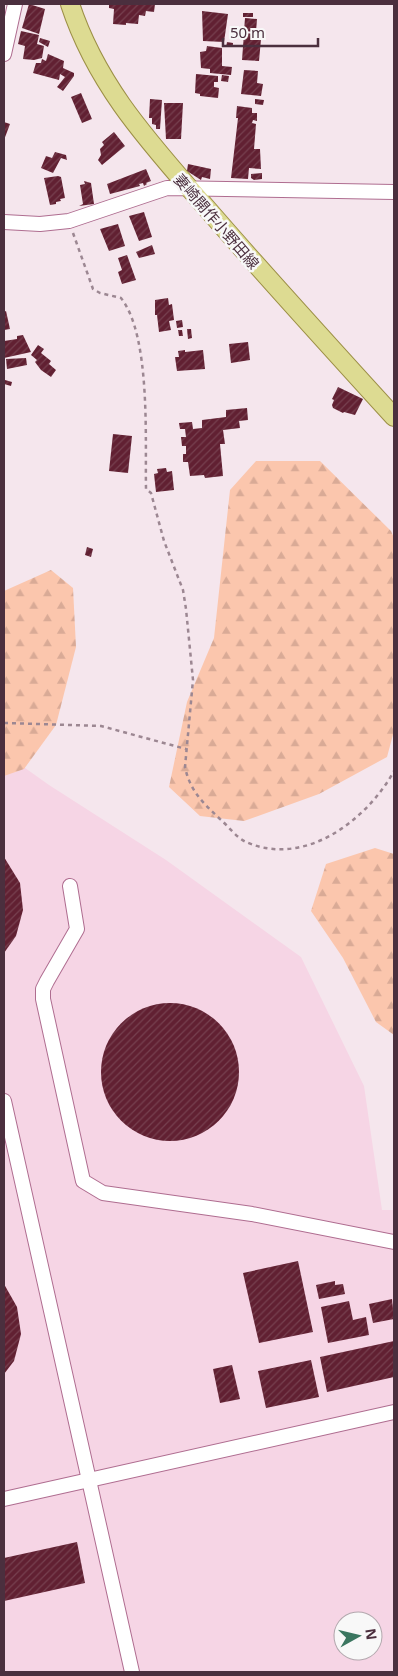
<svg xmlns="http://www.w3.org/2000/svg" width="398" height="1676" font-family="'Noto Sans','Noto Sans JP',sans-serif">
<style>
.built{fill:#f6d5e5;fill-rule:evenodd}
.forest{fill:url(#forest-firs)}
.building{fill:url(#building-hatch)}
.lines{fill:none;stroke-linecap:round;stroke-linejoin:round}
.minor-casing{stroke:#af6d90;stroke-width:16}
.major-casing{stroke:#9c8f46;stroke-width:20}
.path{stroke:#9c8792;stroke-width:2.5;stroke-dasharray:4 4;stroke-linecap:butt}
.minor{stroke:#fff;stroke-width:14}
.major{stroke:#dddb92;stroke-width:18}
.labels{text-anchor:middle;dominant-baseline:central;stroke-width:5;stroke-linejoin:round;paint-order:stroke}
.street-label{font-size:15px;fill:#4b2f3e;stroke:#f8f8f8}
</style>
<defs>
<pattern id="forest-firs" width="22" height="20" patternUnits="userSpaceOnUse" patternTransform="scale(1.25)"><rect width="22" height="20" fill="#fbc6ad"/><path d="M5 1l3.5 6h-7zM16 11l3.5 6h-7z" fill="#d9aa96"/></pattern>
<pattern id="building-hatch" width="6" height="6" patternUnits="userSpaceOnUse" patternTransform="scale(1.25)"><rect width="6" height="6" fill="#612032"/><path d="M-1 1l2-2M0 6l6-6M5 7l2-2" fill="none" stroke="#76404f"/></pattern>
</defs>
<rect width="100%" height="100%" fill="#f5e6ed"/>
<!-- built -->
<path class="built" d="M4,753L49,785L166,860L301,957L364,1086L382,1210H394V1672H4ZM343,1621H373V1651H343Z"/>
<!-- forest -->
<g class="forest">
<path d="M256,461H320L391,531L394,538V731L387,757L319,794L244,821L200,816L169,787L187,702L214,638L230,490Z"/>
<path d="M51,570L73,588L76,647L56,725L24,769L4,776V591Z"/>
<path d="M375,848L394,854V1035L376,1022L343,958L311,911L326,864Z"/>
</g>
<!-- building -->
<g class="building">
<path d="M29,4L45,9L39,34L22,28Z"/>
<path d="M109,4H155L154,12L146,11L145,16L139,15L138,24L126,23V25L113,24L114,9L109,8Z"/>
<path d="M202,11L228,14L224,42L203,41Z"/>
<rect x="243" y="13" width="10" height="4"/>
<path d="M245,18L257,19L256,32L244,31Z"/>
<path d="M21,31L39,35L37,44L44,46L42,58L34,60L23,59L25,46L18,44Z"/>
<path d="M244,33L255,34L254,39H261L259,61L242,60Z"/>
<path d="M40,38L50,41L48,47L39,42Z"/>
<path d="M227,42L233,43V47H226Z"/>
<path d="M207,46L222,48V66L232,67L231,75L210,73V69L201,68L200,52L206,51Z"/>
<path d="M48,54L64,61L63,68L74,73V76L63,91L57,87L65,77L60,74L59,80L33,73L36,63H41L42,59L46,61Z"/>
<path d="M244,70L258,71L257,83L263,84L261,96L241,94Z"/>
<path d="M196,74L218,76V82H214V87L219,88L218,98L200,96V94L195,93Z"/>
<path d="M222,75L229,76L228,82L221,81Z"/>
<path d="M81,93L92,119L82,123L71,97Z"/>
<path d="M150,99L162,100L160,129H156V125L152,124V118H149Z"/>
<path d="M255,99L264,100L263,105L255,104Z"/>
<path d="M164,103H183L181,139H166Z"/>
<path d="M237,106L252,108V113H257V121L253,120L252,123L256,124L254,149H260L261,169L249,168L248,179L231,178L238,118H236Z"/>
<path d="M4,122L10,124L4,140Z"/>
<path d="M114,132L125,146L102,165L98,160L101,155L100,149L104,145L102,142Z"/>
<path d="M55,152L66,155L67,160L61,158L53,173L41,168L46,156L52,158Z"/>
<path d="M188,164L211,169L210,179L202,177L201,180L187,171Z"/>
<path d="M146,169L151,181L146,183L147,184L144,186L143,183L139,184L140,186L110,194L107,184Z"/>
<path d="M262,173V179L254,180L251,178V174Z"/>
<path d="M58,176L61,177L65,198L60,199L61,201L56,202V204L50,205L44,178Z"/>
<path d="M84,181L91,183L94,204L79,206L83,204L80,185L85,184Z"/>
<path d="M144,212L152,237L139,241L129,216Z"/>
<path d="M118,224L125,246L109,251L100,229Z"/>
<path d="M152,245L155,254L139,258L136,252Z"/>
<path d="M127,255L136,280L122,284L118,272L122,270L118,258Z"/>
<path d="M168,298L169,305L172,304L174,320L169,321L171,330L159,332L157,315H155V300Z"/>
<path d="M6,311L10,329L4,330V312Z"/>
<path d="M182,320L183,327L177,328L176,321Z"/>
<path d="M187,329H191L192,338L188,339Z"/>
<path d="M178,330H182L183,336H179Z"/>
<path d="M23,335L31,352L4,358V341L17,339V336Z"/>
<path d="M248,342L250,360L231,363L229,344Z"/>
<path d="M38,345L44,349L41,353L51,361L49,364L56,370L51,377L41,370L35,362L37,360L31,355Z"/>
<path d="M185,350V352L203,350L205,369L177,371L175,357H179L178,351Z"/>
<path d="M26,358L27,365L7,369L6,359Z"/>
<path d="M5,380L12,382L11,386L4,384Z"/>
<path d="M338,387L363,399L355,415L344,412L343,413L333,408L332,405L334,400L332,399Z"/>
<path d="M247,408L248,420L239,421L240,428L223,430L225,444H220L223,476L205,478L204,475L190,476L188,462H183V454H186V446H182L181,437H186L185,429H180L179,423L192,422L193,429L202,428V420L226,417V410Z"/>
<path d="M113,434L132,436L128,473L109,471Z"/>
<path d="M166,468L167,472L172,471L174,490L156,492L154,474L158,473L157,469Z"/>
<path d="M87,547L93,549L91,557L85,555Z"/>
<path d="M4,857L20,883L23,910L16,936L4,953Z"/>
<circle cx="170" cy="1072" r="69"/>
<path d="M298,1261L313,1332L259,1343L243,1273Z"/>
<path d="M335,1281V1285L343,1284L345,1294L319,1299L316,1285Z"/>
<path d="M4,1284L17,1307L21,1334L14,1361L4,1374Z"/>
<path d="M392,1299L394,1319L373,1323L369,1304Z"/>
<path d="M349,1301L353,1320L366,1317L369,1335L328,1343L321,1307Z"/>
<path d="M394,1341V1377L327,1392L320,1357Z"/>
<path d="M311,1360L319,1397L266,1408L258,1371Z"/>
<path d="M232,1365L240,1399L220,1403L213,1369Z"/>
<path d="M77,1542L85,1583L4,1601V1558Z"/>
</g>
<g class="lines">
<defs>
<g id="minor">
<path d="M4,54L15,4"/>
<path d="M4,222L40,224L69,221L167,188L394,192"/>
<path d="M70,886L77,929L47,981L43,989V999L83,1181L103,1193L252,1214L394,1242"/>
<path d="M4,1101L132,1672"/>
<path d="M4,1499L394,1412"/>
</g>
<path id="major" d="M70,4C98,89 153,146 210,212C270,281 332,349 394,417"/>
</defs>
<!-- minor casing -->
<use href="#minor" class="minor-casing"/>
<!-- major casing -->
<use href="#major" class="major-casing"/>
<!-- path -->
<g class="path">
<path d="M73,233L93,289L100,293L121,298C151,336 145,440 146,489L151,493L164,541L183,590L186,609L193,680L185,767C190,791 203,803 220,819C228,826 237,838 246,842C305,868 367,820 394,771"/>
<path d="M4,723L101,726L186,749"/>
</g>
<!-- minor -->
<use href="#minor" class="minor"/>
<!-- major -->
<use href="#major" class="major"/>
</g>
<g class="labels">
<!-- street labels -->
<g class="street-label">
<text transform="translate(217 221) rotate(49)">妻崎開作小野田線</text>
</g>
</g>
<!-- border -->
<rect width="398" height="1676" fill="none" stroke="#4b2f3e" stroke-width="10"/>
<!-- north arrow -->
<g transform="translate(358 1636) rotate(82)"><circle r="24" fill="#f8f8f8" stroke="#b3a8ae"/>
<path d="M0-4L9 19L0 12L-9 19Z" fill="#3b7660"/>
<text y="-8" font-size="14" font-weight="bold" text-anchor="middle" fill="#4b2f3e">N</text>
</g>
<!-- scale -->
<path d="M223 38v8h95v-8" fill="none" stroke="#4b2f3e" stroke-width="2.5"/>
<text x="230" y="38" font-size="15" fill="#4b2f3e" stroke="#f8f8f8" stroke-width="4" paint-order="stroke">50 m</text>
</svg>
